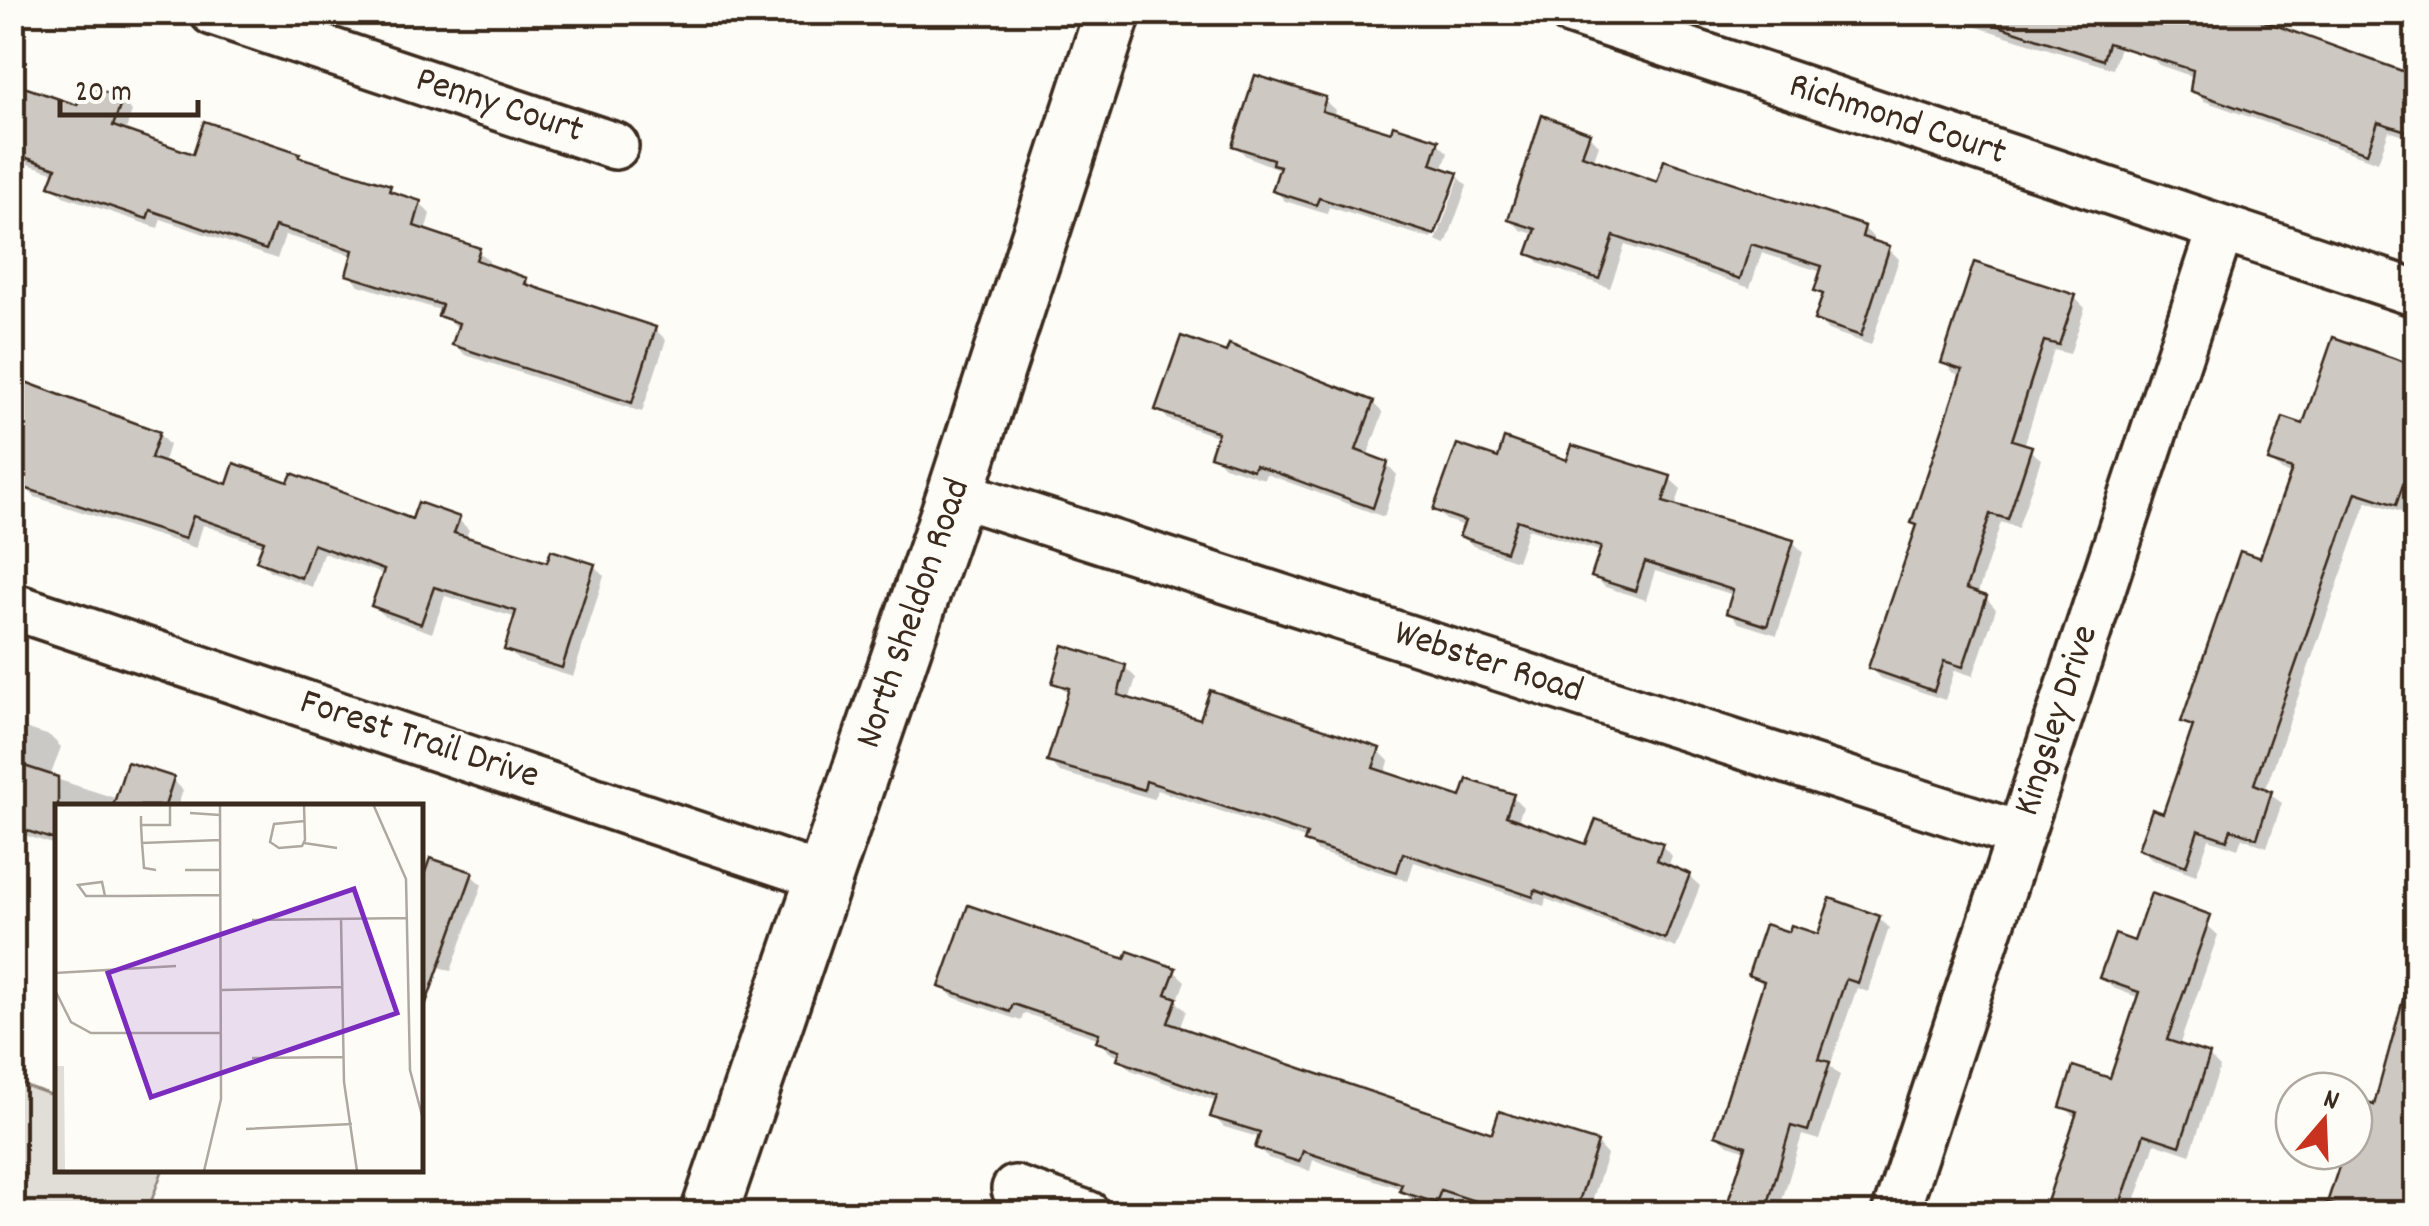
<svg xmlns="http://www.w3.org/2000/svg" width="2429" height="1226" font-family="Dekko,sans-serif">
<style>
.green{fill:#e1ded7;stroke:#8e847a;stroke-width:2.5}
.shadow{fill:#0003}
.building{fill:#cdc8c2;stroke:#3b2a1e;stroke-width:2.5}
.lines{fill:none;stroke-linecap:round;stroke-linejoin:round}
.street-casing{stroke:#3b2a1e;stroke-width:52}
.secondary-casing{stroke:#3b2a1e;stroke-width:62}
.street{stroke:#fdfcf7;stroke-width:45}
.secondary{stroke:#fdfcf7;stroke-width:55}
.labels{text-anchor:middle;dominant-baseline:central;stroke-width:8;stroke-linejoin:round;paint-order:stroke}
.street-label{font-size:38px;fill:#3b2a1e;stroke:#fdfcf7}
.inset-road{fill:none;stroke:#afa8a0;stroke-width:2.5}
.view{fill:#7b2cbf;fill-opacity:0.15;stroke:#7b2cbf;stroke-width:5}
.inset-edge{fill:none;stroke:#3b2a1e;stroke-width:5}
</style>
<rect width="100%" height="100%" fill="#fdfcf7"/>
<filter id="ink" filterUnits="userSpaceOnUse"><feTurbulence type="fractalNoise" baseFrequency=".01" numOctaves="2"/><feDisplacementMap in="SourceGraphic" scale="20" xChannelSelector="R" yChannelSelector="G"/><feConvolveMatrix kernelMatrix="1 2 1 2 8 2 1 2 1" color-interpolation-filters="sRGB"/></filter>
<g filter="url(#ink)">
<!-- green -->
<path class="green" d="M13,1081L57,1097L58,1168L163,1169L147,1213H13Z"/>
<!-- shadow -->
<g class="shadow">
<path d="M735,12H765L763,20Z"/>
<path d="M1940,12H2112L2127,24L2113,69L1945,17Z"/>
<path d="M2227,12L2416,78V140L2389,131L2378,162L2204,101L2193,90L2194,77L2159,65L2148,54Z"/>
<path d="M12,62L18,68L12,83Z"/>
<path d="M12,85L79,108L122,100L132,111L125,133L195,157L299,155L306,162L390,187L400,197L420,203L430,214L425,232L478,251L489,261L487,267L526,280L536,290L655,329L666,340L642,412L465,355L455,344L460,329L441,315L443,311L359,285L349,274L354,256L285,235L277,259L161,219L158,228L63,196L52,185L56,173L12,159Z"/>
<path d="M1324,100L1335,110L1333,117L1393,135L1437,142L1448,153L1442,171L1457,175L1467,186L1446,244L1436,241L1459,178H1454L1431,239L1329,207L1327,214L1285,201L1275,190L1281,170L1246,156L1235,145Z"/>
<path d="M1588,135L1599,145L1593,162L1658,185L1864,228L1874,238L1873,244L1888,248L1899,259L1871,345L1828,330L1817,320L1824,298L1816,290L1822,272L1762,253L1750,288L1625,245L1610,288L1541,264L1530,253L1537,235L1521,230L1510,219Z"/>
<path d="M2074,297L2085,308L2070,354L2054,350L2024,446L2041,459L2018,528L2001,522L1977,596L1986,598L1996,609L1973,676L1955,670L1945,700L1881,678L1871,668L1919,527L1963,376L1954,373L1944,363Z"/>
<path d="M2334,341L2416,369V486L2407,514L2367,501L2265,791L2282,803L2267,847L2242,838L2238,849L2209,839L2196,875L2152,859L2141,849L2164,816L2194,731L2184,721L2262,561L2292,475L2282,471L2271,461L2305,427Z"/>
<path d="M12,380L159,434L169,445L163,464L229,487L413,522L458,519L469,530L465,539L548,565L594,566L604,576L573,677L518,660L507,649L517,618L445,596L432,633L384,616L374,605L385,575L323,553L312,587L270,571L259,561L264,546L203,525L196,548L35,497L24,486L26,480L12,476Z"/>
<path d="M1373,403L1383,413L1367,457L1387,464L1397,475L1384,517L1266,474L1264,479L1224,466L1213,455L1219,437L1169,420L1158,409Z"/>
<path d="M1500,461L1569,463L1670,479L1681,489L1675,508L1793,542L1803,552L1777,635L1739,623L1728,612L1734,595L1655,571L1646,600L1605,587L1594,576L1602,552L1528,529L1517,561L1473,546L1462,535L1465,526L1446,520L1435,509Z"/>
<path d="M1125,667L1136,678L1129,701L1202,722L1378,750L1389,761L1385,775L1463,800L1512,796L1523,807L1517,823L1588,847L1661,845L1672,856L1668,867L1689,876L1700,886L1676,948L1546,899L1544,906L1414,862L1408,881L1318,852L1308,840L1157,790L1154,799L1060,772L1050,761L1070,694L1055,682Z"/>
<path d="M12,724L50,736L61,747L50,777L118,799L172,779L183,790L178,806H58V846L12,831Z"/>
<path d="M471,875L482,885L451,971L420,960V885Z"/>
<path d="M1879,918L1889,928L1868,992L1857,988L1830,1066L1840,1075L1819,1140L1802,1135L1778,1214H1726L1747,1151L1728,1145L1717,1135L1765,986L1751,974L1790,936L1819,937Z"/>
<path d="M2207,925L2218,935L2179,1046L2209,1056L2220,1067L2190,1155L2155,1143L2131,1214H2021L2025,1200L2048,1207L2077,1118L2063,1106L2112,1081L2140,998L2113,988L2102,977L2136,944Z"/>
<path d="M1127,962L1174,971L1185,981L1177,1002L1186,1011L1179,1029L1493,1137L1597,1144L1607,1155L1588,1214H1498L1451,1198L1447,1212L1412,1201L1402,1189L1313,1160L1310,1171L1268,1158L1258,1148L1261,1138L1224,1127L1213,1116L1218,1102L1131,1070L1120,1059L1121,1056L1109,1052L1100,1039L1024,1013L1021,1021L953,997L942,986Z"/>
<path d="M2399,1021L2416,1028V1214H2343L2330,1202L2346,1151H2354V1128L2376,1108Z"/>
</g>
<!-- building -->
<g class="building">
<path d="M1981,12H2239L2416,76V134L2378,122L2367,153L2190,91L2193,70L2108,43L2103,60L1980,20Z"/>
<path d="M1255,75L1326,97L1322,111L1391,132L1393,125L1439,140L1431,164L1458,173L1435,235L1319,198L1316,205L1272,191L1280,166L1272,164L1273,159L1232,146Z"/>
<path d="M12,83L77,105L84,85L123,98L113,126L193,154L204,121L300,153L299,157L391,185L389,191L421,201L414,226L480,248L476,260L527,278L525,284L656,327L632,403L452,345L459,323L438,316L442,305L346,275L353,250L275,226L266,250L150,210L147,219L49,186L56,168L12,153Z"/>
<path d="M1542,115L1590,133L1582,155L1657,182L1664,160L1865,226L1862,237L1890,246L1861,336L1814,320L1823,294L1814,291L1822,266L1751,244L1740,279L1614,236L1599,279L1527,254L1536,229L1508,220Z"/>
<path d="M1974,262L2076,295L2059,345L2044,341L2012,440L2032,446L2008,519L1990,514L1966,589L1987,596L1963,667L1944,661L1934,691L1868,668L1917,525L1911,523L1962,370L1941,363Z"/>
<path d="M1181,336L1226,352L1229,344L1374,401L1356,450L1388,462L1373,508L1255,465L1253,470L1210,456L1218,432L1155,410Z"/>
<path d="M2333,337L2416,366V447L2396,505L2356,492L2254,784L2272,791L2257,838L2231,829L2227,840L2198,830L2186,866L2138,849L2152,809L2163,813L2193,726L2181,722L2240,551L2260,558L2292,469L2268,461L2283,417L2303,424Z"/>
<path d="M12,377L160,432L151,458L227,484L234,463L288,482L292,473L412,519L418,502L460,517L454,533L547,562L551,550L595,564L562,668L504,650L516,611L434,587L421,624L371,606L384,570L313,544L301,578L256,561L264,541L193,516L185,539L21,487L26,475L12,470Z"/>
<path d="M1504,438L1567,460L1572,445L1671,476L1663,502L1794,540L1767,626L1726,613L1733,590L1645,562L1635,591L1591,577L1601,547L1517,520L1506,552L1459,536L1465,521L1433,510L1457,444L1498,458Z"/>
<path d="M1063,645L1126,665L1118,695L1200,719L1210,690L1380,748L1373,768L1461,797L1467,779L1514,794L1506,816L1586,844L1596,819L1663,843L1657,860L1690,874L1665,939L1535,890L1533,897L1403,853L1397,872L1304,842L1307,834L1146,781L1144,790L1047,762L1069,688L1052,683Z"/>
<path d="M12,762L58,777V841L12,826Z"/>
<path d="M127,762L174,777L165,806H113Z"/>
<path d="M430,858L473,872L425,1006L420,1005V886Z"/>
<path d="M2151,893L2211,915L2167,1040L2210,1054L2180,1146L2144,1134L2117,1214H2043L2077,1112L2060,1107L2073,1066L2110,1078L2139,992L2099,978L2115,934L2134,941Z"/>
<path d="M1830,898L1880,916L1858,983L1846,979L1819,1059L1830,1062L1808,1131L1791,1126L1765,1214H1724L1746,1146L1715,1135L1764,981L1748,975L1765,924L1789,932L1791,925L1818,934Z"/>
<path d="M968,905L1125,959L1128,951L1176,968L1166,994L1177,998L1168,1023L1492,1133L1499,1111L1598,1142L1575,1214H1515L1441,1190L1436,1203L1399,1191L1402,1184L1303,1151L1299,1162L1255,1148L1260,1132L1210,1117L1217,1096L1117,1060L1120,1050L1096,1042L1099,1033L1013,1004L1010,1012L939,987Z"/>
<path d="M2405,992L2416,994V1214H2360L2327,1203L2344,1151H2354V1120L2360,1100L2374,1105Z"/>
</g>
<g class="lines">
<defs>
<g id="street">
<path d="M213,12L615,146"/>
<path d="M1572,12L2416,293"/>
<path d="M956,493L2020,835"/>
<path d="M12,606L825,878"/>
<path d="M1015,1189L1087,1214"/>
<path d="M1895,1214L2221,229"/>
</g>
<path id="secondary" d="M709,1214L956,493L1113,12"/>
</defs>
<!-- street casing -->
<use href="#street" class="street-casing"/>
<!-- secondary casing -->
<use href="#secondary" class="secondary-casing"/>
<!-- street -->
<use href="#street" class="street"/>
<!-- secondary -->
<use href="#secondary" class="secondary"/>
</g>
</g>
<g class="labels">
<!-- street labels -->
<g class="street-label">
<text transform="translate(499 107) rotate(18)">Penny Court</text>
<text transform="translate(1897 121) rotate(18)">Richmond Court</text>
<text transform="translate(915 614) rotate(-71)">North Sheldon Road</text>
<text transform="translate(1488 664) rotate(18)">Webster Road</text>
<text transform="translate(2058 721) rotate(-72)">Kingsley Drive</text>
<text transform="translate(419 741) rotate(18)">Forest Trail Drive</text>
</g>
</g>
<!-- overview -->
<g transform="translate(55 804)">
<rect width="368" height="368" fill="#fdfcf7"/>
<path d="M0,262H9L10,367H0Z" fill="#e1ded7"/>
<path class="inset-road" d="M249,0L250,36L247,42L224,44L215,38L219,20L250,17M318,0L351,75L355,266L368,315M135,9L165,11M86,12V21H115V0M86,21L87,39L165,36M87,39L89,64L101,66M249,39L282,44M130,66H165M50,92L47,78L23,81L31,92H69L166,91M286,115L289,278L302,367M197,116L353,114M0,169L121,162M0,186L16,218L36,229H166M167,186L287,183M197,254L288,253M191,325L297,320M149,367L166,295L165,0"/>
<path class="view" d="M299,85L342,209L96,293L53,169Z"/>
<rect width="368" height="368" class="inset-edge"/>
</g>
<!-- margin -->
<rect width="2429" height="1226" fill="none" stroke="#fdfcf7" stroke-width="50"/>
<rect x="25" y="25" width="2379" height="1176" fill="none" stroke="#3b2a1e" stroke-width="4" filter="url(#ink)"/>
<!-- north arrow -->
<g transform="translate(2324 1121) rotate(19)"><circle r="48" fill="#fdfcf7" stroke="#afa8a0" stroke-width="2.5"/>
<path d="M0-8L18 38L0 25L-18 38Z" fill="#c8321e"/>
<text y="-15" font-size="28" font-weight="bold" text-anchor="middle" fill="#3b2a1e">N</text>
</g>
<!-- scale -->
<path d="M60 100v15h138v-15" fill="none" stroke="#3b2a1e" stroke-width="5"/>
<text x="75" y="100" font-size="30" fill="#3b2a1e" stroke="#fdfcf7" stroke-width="8" paint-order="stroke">20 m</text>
</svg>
